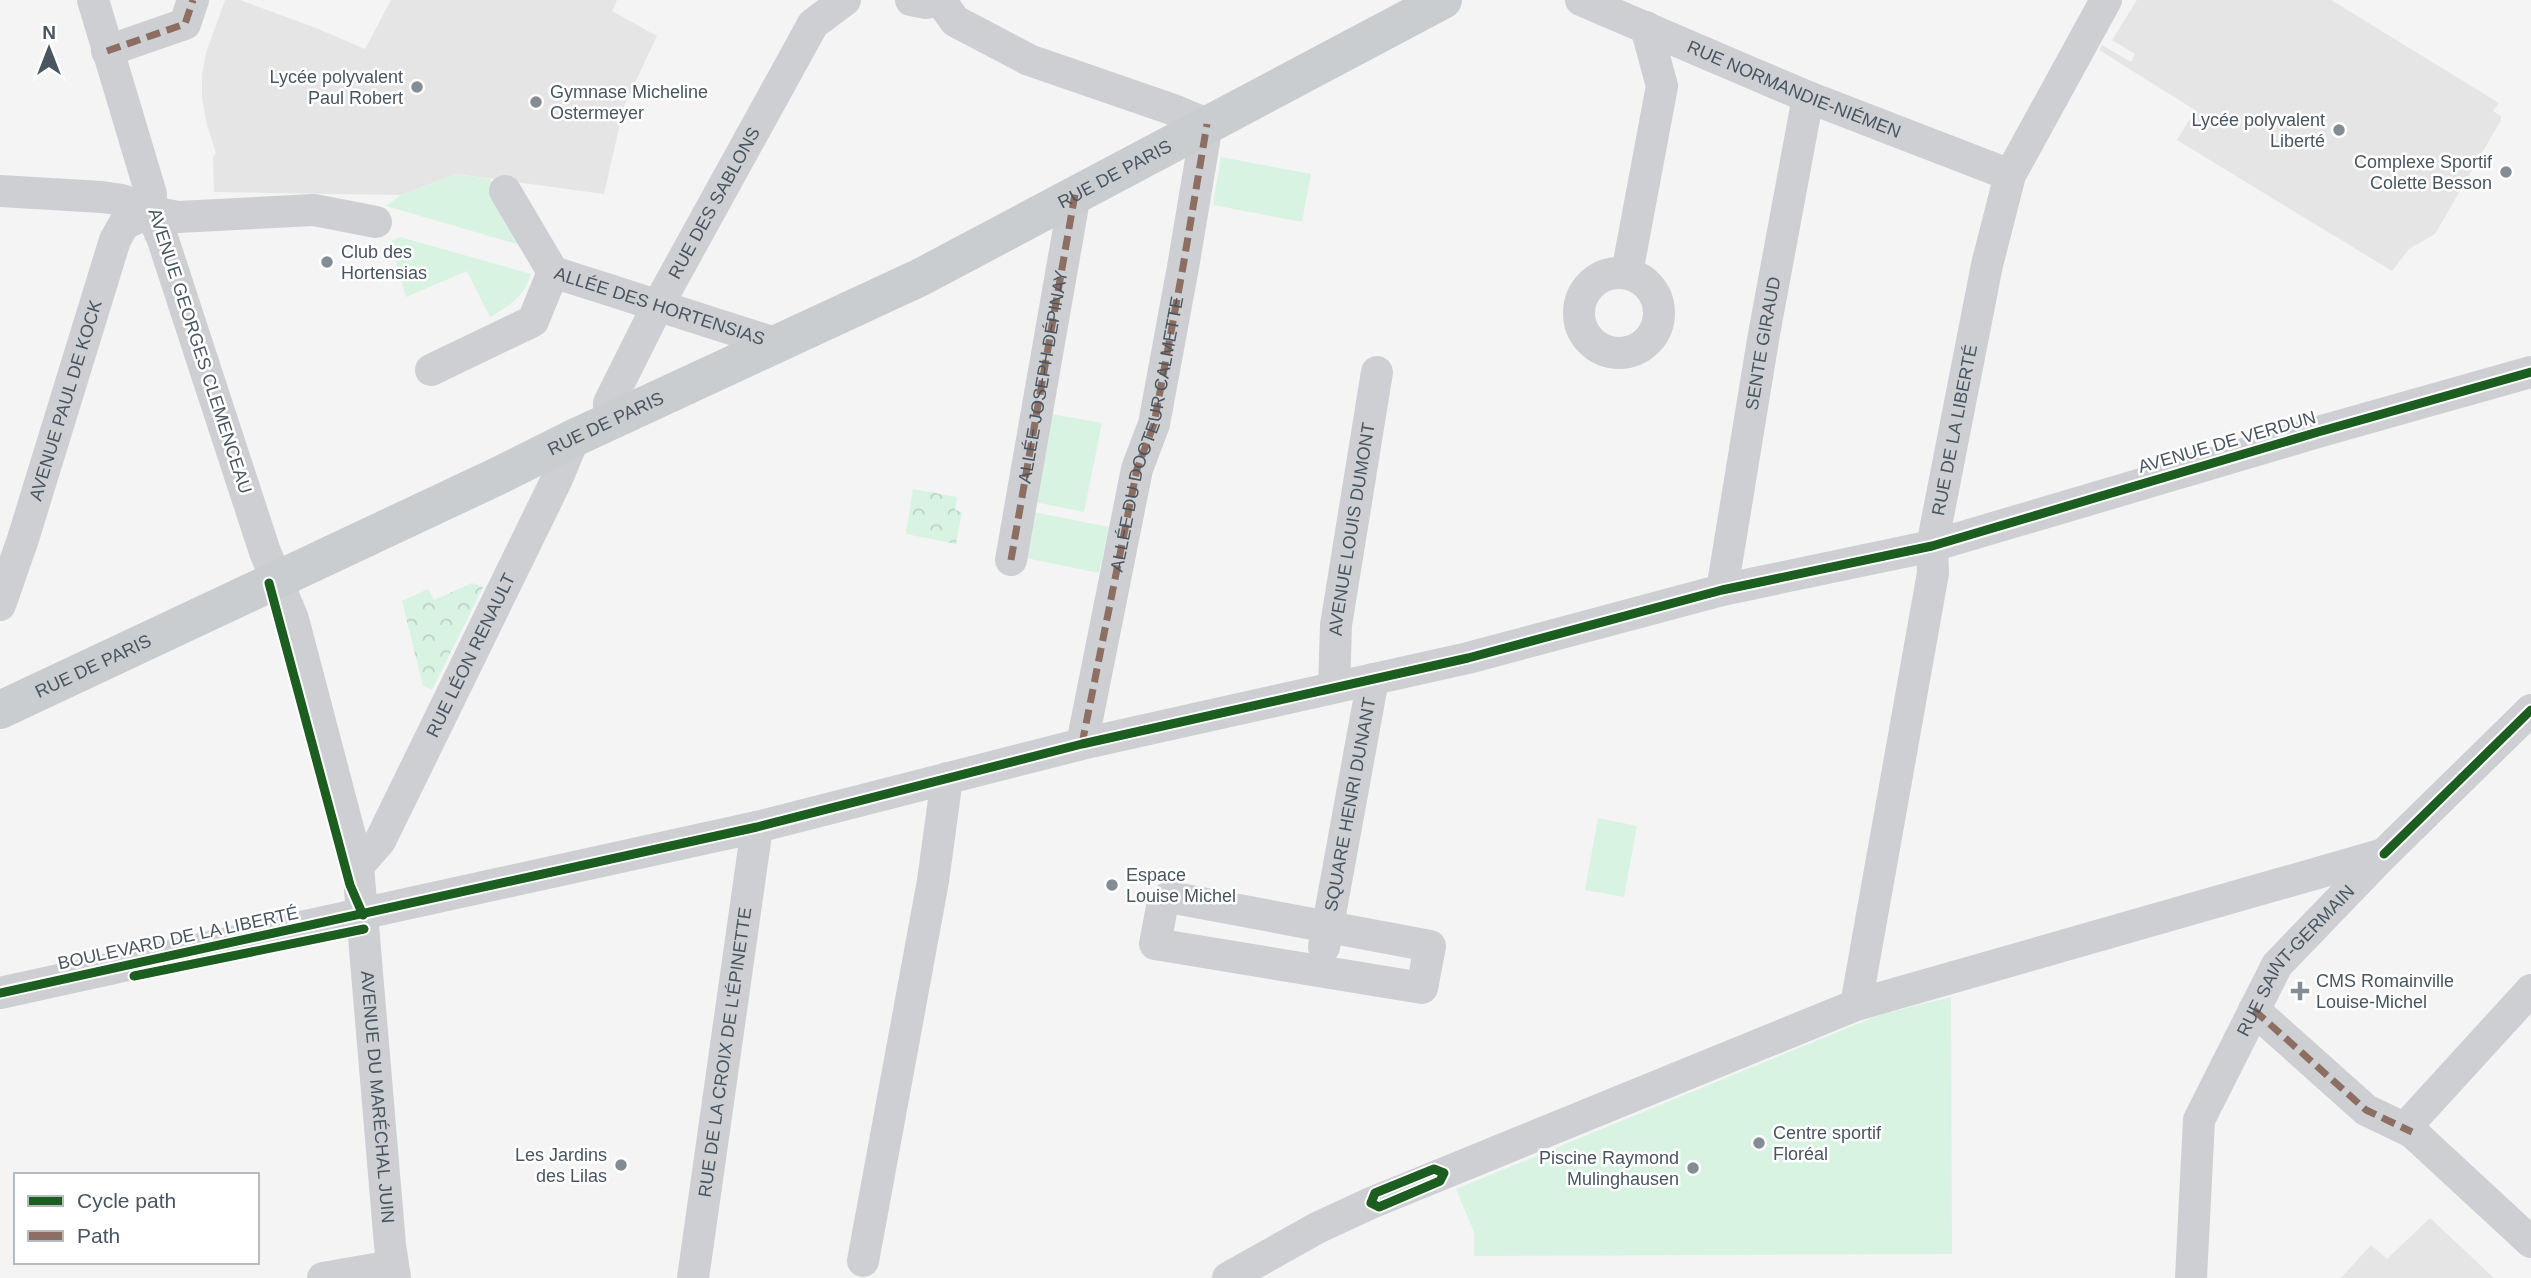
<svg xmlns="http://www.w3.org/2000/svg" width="2531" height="1278" font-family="Arial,sans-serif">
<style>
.education{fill:#e5e5e6}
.grass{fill:#d8f3e2}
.park{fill:url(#park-crowns)}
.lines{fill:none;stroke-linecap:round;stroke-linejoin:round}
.minor{stroke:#cdcfd2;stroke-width:32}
.major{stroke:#cacdd0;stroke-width:38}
.quiet{stroke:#8d6e63;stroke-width:7;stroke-dasharray:14 7;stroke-linecap:butt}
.cycleway-casing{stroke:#fff;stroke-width:13}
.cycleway{stroke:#1b5e20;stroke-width:9}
.poi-dot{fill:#858d94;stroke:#fff;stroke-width:2.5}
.labels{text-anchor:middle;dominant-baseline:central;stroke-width:5;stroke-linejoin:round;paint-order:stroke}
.poi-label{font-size:18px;fill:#495661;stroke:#fff;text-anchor:end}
.street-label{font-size:18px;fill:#495661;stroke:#fff}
</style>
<defs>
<pattern id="park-crowns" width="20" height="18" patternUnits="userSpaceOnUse" patternTransform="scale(1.75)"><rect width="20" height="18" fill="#d8f3e2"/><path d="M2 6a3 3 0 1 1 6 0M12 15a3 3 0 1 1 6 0" fill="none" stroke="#bbd2c4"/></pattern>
</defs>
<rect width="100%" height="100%" fill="#f4f4f4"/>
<!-- education -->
<g class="education">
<path d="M225,0H240L316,28L365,49L391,0H617L612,11L657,36L624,106L604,194L456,174L401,195L214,192L213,157L216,153L207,125L202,98V75L206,53Z"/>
<path d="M2137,0H2331L2499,103L2493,111L2501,116V120L2435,234L2409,249L2392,271L2177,140L2195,110L2099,50L2102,45L2131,62L2135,54L2112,40Z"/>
<path d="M2430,1218L2494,1278H2341L2371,1245L2387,1259Z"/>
</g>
<!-- grass -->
<g class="grass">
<path d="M1221,157L1311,174L1302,222L1213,205Z"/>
<path d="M456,174L490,179L531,248L386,206L401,195Z"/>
<path d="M400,237L531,274C525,296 509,306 490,317L467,271L406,297L390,242Z"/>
<path d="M1041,412L1102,423L1084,512L1025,500Z"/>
<path d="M1024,510L1109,527L1099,573L1016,556Z"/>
<path d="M1598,818L1637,826L1624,897L1585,890Z"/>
<path d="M1951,997L1952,1254L1474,1256V1232L1456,1189L1879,1015Z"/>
</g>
<!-- park -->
<g class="park">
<path d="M913,489L957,497L955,510L962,512L956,544L906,534Z"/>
<path d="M472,583L483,587L432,690L423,686L402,601L428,589L434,600Z"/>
</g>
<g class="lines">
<!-- minor -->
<g class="minor">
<path id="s1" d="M93,0L151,194V212L163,240L265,552L293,619L358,866L390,1245L395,1278"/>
<path d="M911,0L926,3L935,0"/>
<path d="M940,0L955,21L1029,60L1171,109L1207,124L1183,267L1154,424L1137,469L1082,744"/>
<path id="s2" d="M1581,0L1808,97L2010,175"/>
<path d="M107,51L185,24L193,0"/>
<path d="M0,191L102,197L122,200L151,212L178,217L314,210L376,222"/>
<path id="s3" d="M505,191L553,272L778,344"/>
<circle cx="1619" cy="313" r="40"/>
<path d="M1627,273L1662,86L1646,27"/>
<path d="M431,370L533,321L553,272"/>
<path id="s4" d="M609,422V403L657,307L813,24L845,0"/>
<path d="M1011,560L1075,194"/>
<path id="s5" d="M1722,590L1764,334L1808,97"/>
<path id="s6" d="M0,605L23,539L115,240L124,224L151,212"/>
<path id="s7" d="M1334,687L1336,625L1377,372"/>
<path id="s8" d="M358,866L380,841L556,481L574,438"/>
<path d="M1169,897L1430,946L1422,988L1155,944L1162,907Z"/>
<path id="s9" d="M1324,947L1373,679"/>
<path d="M2531,990L2414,1118L2412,1132L2531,1242"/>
<path d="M0,993L757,827L1082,744L1468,658L1722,590L1932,546L2318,432L2531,372"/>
<path id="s10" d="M1856,1005L1933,573L1932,546L1987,265L2010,175L2106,0"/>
<path d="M2254,1010L2366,1110L2412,1132"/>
<path d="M863,1261L933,881L947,778"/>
<path d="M323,1278L392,1266"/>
<path id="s11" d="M693,1278L757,827"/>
<path d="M1228,1278L1317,1228L1371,1203L1856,1005L2384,854"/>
<path id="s12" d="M2191,1278L2199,1120L2277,965L2384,854L2531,710"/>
</g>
<!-- major -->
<path class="major" id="s13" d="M0,710L498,476L574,438L921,277L1443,0"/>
<!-- quiet -->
<g class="quiet">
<path d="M107,51L185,24L193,0"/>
<path id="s14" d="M1011,560L1075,194"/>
<path id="s15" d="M1082,744L1137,469L1154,424L1183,267L1207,124"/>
<path d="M2254,1010L2366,1110L2412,1132"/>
</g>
<defs>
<g id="cycleway">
<path d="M269,583L350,885L363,915"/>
<path d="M2384,854L2531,710"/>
<path d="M134,976L364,929"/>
<path d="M0,993L757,827L1082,744L1468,658L1722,590L1932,546L2318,432L2531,372"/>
<path d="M1434,1169L1444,1173L1440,1181L1379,1207L1371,1203L1375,1193Z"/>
</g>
</defs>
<!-- cycleway casing -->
<use href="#cycleway" class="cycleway-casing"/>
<!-- cycleway -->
<use href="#cycleway" class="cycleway"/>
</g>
<!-- markers -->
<g class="poi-dot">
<circle cx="417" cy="87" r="7"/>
<circle cx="536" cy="102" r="7"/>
<circle cx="2339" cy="130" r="7"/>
<circle cx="2506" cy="172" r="7"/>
<circle cx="327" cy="262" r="7"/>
<circle cx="1112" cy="885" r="7"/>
<path d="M2296.5 980.5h7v7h7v7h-7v7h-7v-7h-7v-7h7z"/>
<circle cx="1759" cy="1143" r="7"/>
<circle cx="621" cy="1165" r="7"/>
<circle cx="1693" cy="1168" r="7"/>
</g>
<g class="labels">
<!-- poi labels -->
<g class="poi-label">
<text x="403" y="77">Lycée polyvalent<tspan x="403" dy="21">Paul Robert</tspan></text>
<text x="550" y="92" text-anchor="start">Gymnase Micheline<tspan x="550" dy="21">Ostermeyer</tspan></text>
<text x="2325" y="120">Lycée polyvalent<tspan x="2325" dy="21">Liberté</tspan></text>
<text x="2492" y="162">Complexe Sportif<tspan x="2492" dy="21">Colette Besson</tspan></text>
<text x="341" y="252" text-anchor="start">Club des<tspan x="341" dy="21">Hortensias</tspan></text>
<text x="1126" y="875" text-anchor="start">Espace<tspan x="1126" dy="21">Louise Michel</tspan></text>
<text x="2316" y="981" text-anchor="start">CMS Romainville<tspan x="2316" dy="21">Louise-Michel</tspan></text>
<text x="1773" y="1133" text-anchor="start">Centre sportif<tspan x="1773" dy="21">Floréal</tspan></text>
<text x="607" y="1155">Les Jardins<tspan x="607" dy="21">des Lilas</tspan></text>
<text x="1679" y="1158">Piscine Raymond<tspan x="1679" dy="21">Mulinghausen</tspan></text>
</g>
<!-- street labels -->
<g class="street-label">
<text stroke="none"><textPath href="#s2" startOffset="231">RUE NORMANDIE-NIÉMEN</textPath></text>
<text stroke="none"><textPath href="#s13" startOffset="1237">RUE DE PARIS</textPath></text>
<text stroke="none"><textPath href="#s4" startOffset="245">RUE DES SABLONS</textPath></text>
<text stroke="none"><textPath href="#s3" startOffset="206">ALLÉE DES HORTENSIAS</textPath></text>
<text stroke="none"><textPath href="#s5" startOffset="250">SENTE GIRAUD</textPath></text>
<text transform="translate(200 351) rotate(72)">AVENUE GEORGES CLEMENCEAU</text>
<text stroke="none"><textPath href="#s14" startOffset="186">ALLÉE JOSEPH DÉPINAY</textPath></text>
<text stroke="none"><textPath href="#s6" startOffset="215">AVENUE PAUL DE KOCK</textPath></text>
<text stroke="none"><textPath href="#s13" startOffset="670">RUE DE PARIS</textPath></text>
<text stroke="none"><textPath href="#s10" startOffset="584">RUE DE LA LIBERTÉ</textPath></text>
<text stroke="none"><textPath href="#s15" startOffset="317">ALLÉE DU DOCTEUR CALMETTE</textPath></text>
<text transform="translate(2227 442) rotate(-16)">AVENUE DE VERDUN</text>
<text stroke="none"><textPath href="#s7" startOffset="159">AVENUE LOUIS DUMONT</textPath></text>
<text stroke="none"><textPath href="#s8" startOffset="240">RUE LÉON RENAULT</textPath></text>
<text stroke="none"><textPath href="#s13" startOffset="103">RUE DE PARIS</textPath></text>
<text stroke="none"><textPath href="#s9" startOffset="145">SQUARE HENRI DUNANT</textPath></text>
<text transform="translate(178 938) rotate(-12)">BOULEVARD DE LA LIBERTÉ</text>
<text stroke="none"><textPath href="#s12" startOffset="346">RUE SAINT-GERMAIN</textPath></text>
<text stroke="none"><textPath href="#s11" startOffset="228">RUE DE LA CROIX DE L'ÉPINETTE</textPath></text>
<text stroke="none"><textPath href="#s1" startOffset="1139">AVENUE DU MARÉCHAL JUIN</textPath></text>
</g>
</g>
<!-- legend -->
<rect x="14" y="1173" width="245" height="91" fill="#ffffff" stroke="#b6bbc0" stroke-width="2"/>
<rect x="28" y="1196" width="35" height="10" fill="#1b5e20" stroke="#b6bbc0" stroke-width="2"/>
<text x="77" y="1208" font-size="21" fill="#495661">Cycle path</text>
<rect x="28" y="1231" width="35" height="10" fill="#8d6e63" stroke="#b6bbc0" stroke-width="2"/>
<text x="77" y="1243" font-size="21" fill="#495661">Path</text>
<!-- north arrow -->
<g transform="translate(49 49)" stroke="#ffffff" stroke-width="5" paint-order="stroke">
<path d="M0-5L12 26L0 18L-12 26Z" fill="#495661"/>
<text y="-10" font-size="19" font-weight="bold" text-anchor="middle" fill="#495661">N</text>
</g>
</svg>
